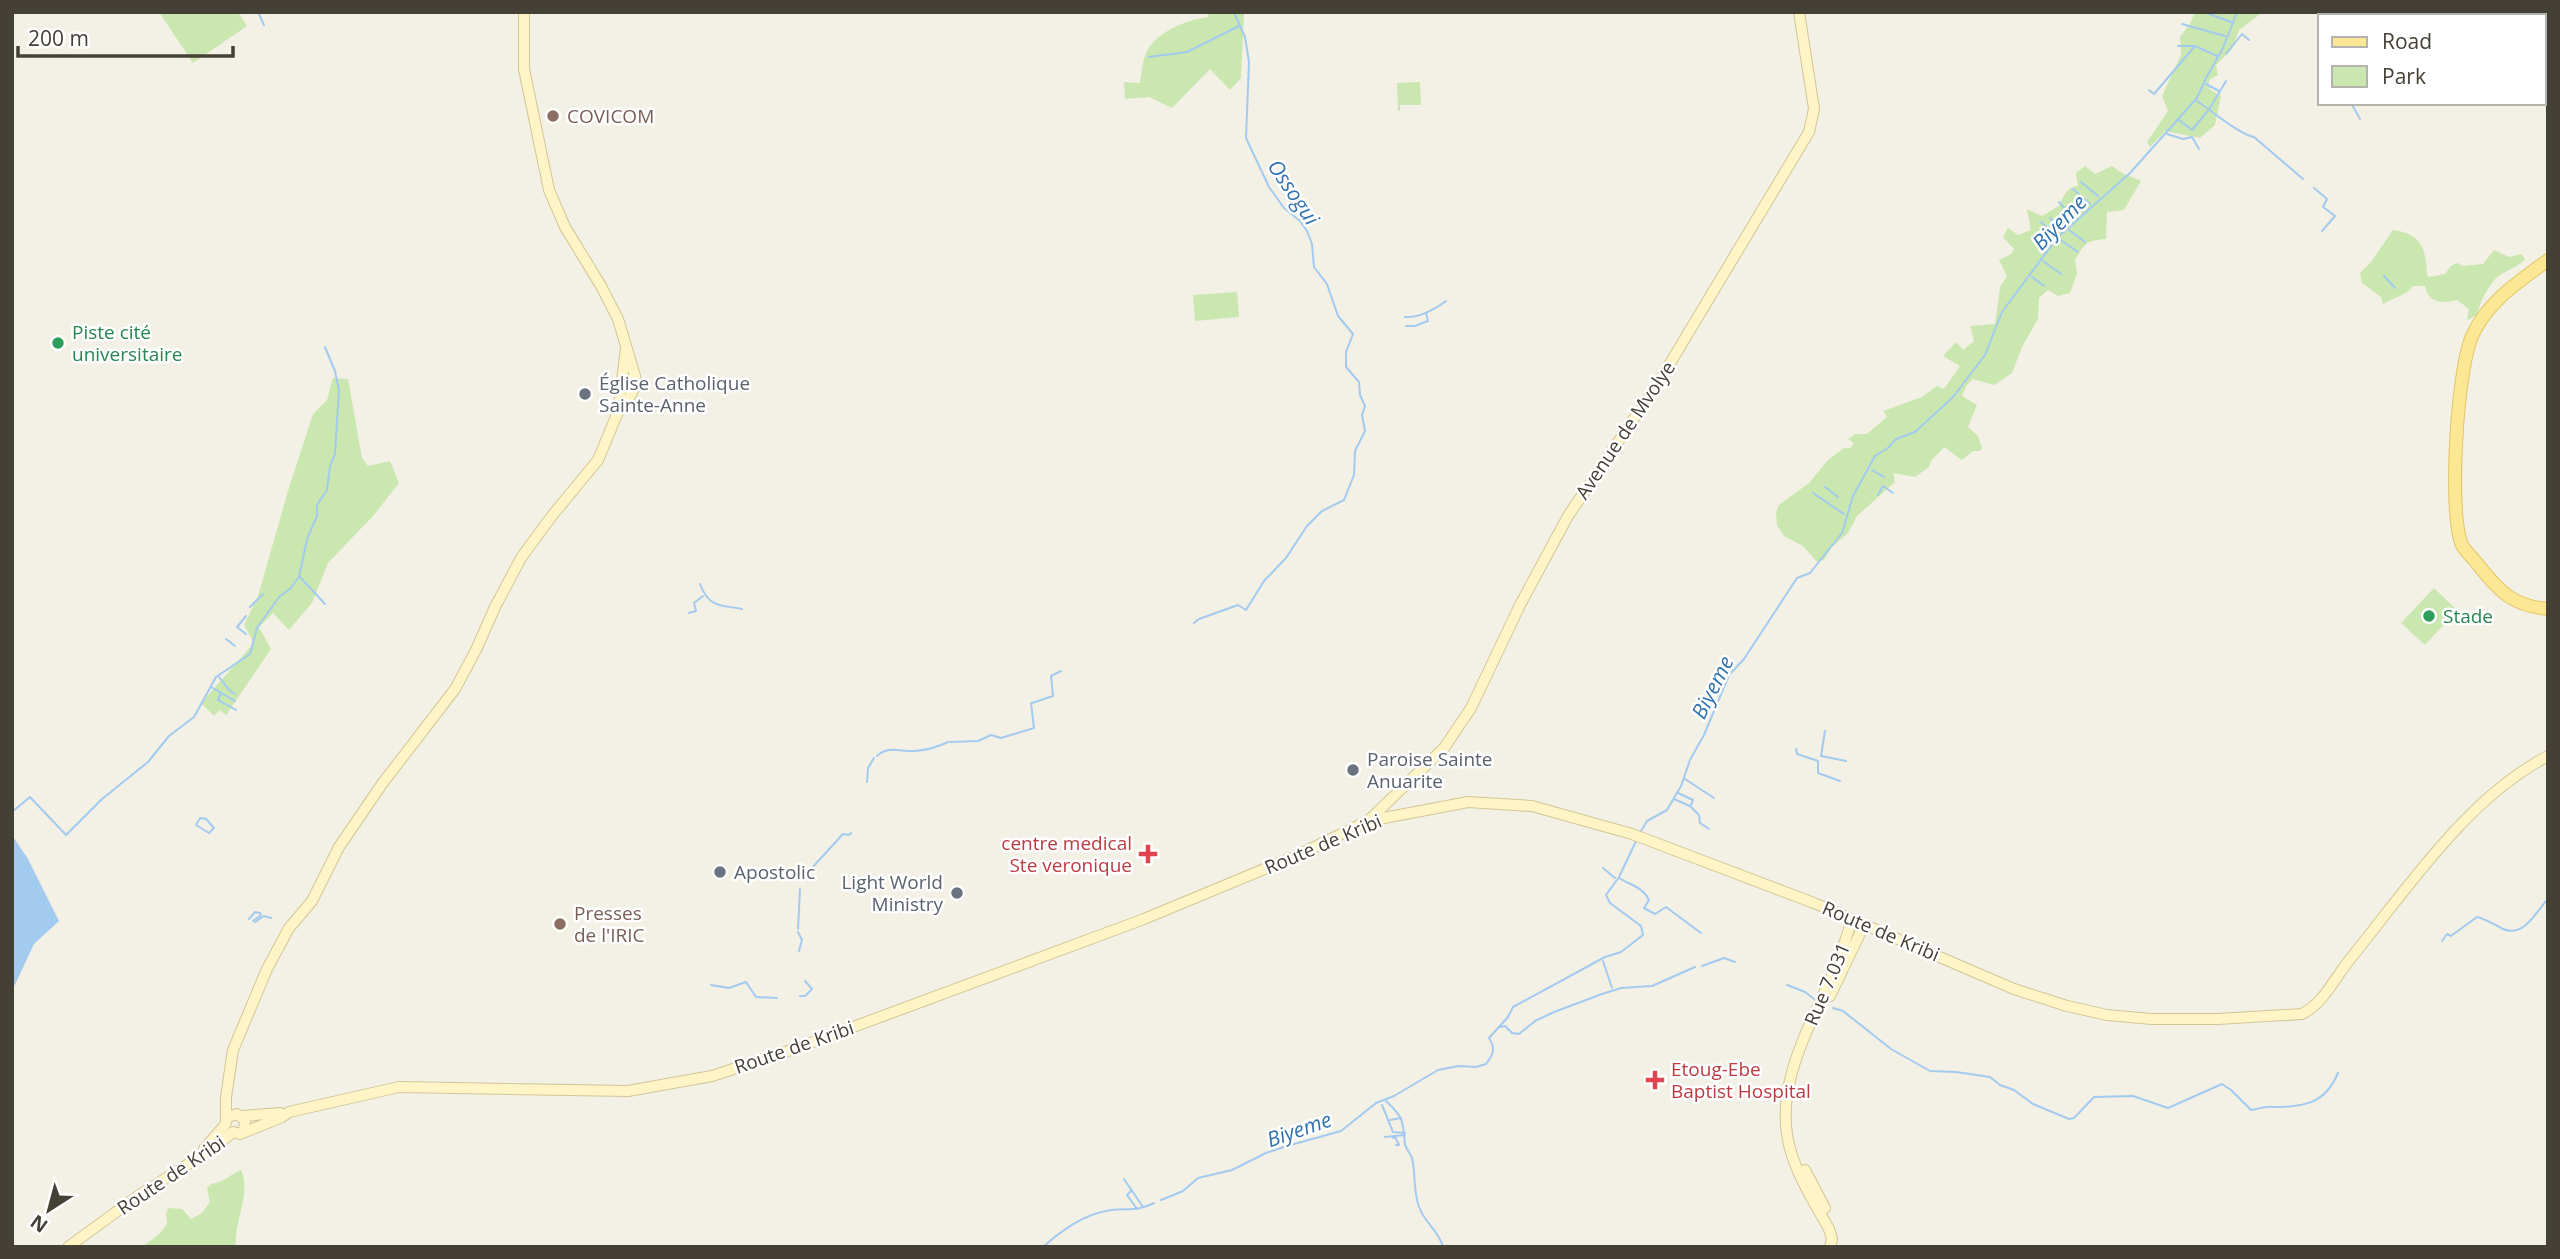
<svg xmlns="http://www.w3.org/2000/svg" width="2560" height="1259" font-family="'Open Sans',sans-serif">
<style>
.green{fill:#cae7af}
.water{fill:#a3caef}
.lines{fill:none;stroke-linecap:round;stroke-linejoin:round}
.stream{stroke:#a3caef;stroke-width:2}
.secondary-casing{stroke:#d2c697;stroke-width:12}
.primary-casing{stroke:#e2c565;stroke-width:14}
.secondary{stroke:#fef4c5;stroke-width:10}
.primary{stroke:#fce795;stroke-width:12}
.education-dot{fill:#8d6e63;stroke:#fff;stroke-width:2.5}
.leisure-dot{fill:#2e9e5b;stroke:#fff;stroke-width:2.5}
.worship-dot{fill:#6b7280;stroke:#fff;stroke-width:2.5}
.health-dot{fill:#e0444e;stroke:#fff;stroke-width:2.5}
.labels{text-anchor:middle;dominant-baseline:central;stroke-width:5;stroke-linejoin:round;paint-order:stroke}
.education-label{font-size:19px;fill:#785e54;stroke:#fff;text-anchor:start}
.leisure-label{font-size:19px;fill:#27864d;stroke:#fff;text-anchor:start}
.worship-label{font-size:19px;fill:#5b616d;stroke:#fff;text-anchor:start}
.street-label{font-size:19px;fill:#454035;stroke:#fff}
.health-label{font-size:19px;fill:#be3a42;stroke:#fff;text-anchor:end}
.water-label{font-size:21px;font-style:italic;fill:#3071b0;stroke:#fff}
</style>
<rect width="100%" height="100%" fill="#f3f0e6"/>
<!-- green -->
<g class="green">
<path d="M159,12H238L247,26L193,63Z"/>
<path d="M1209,12H1244L1241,78L1230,90L1210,69L1172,108L1149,97L1125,99L1124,82L1140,83C1142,73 1142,60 1147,51C1158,31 1187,20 1208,17Z"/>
<path d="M2195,12H2263L2239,30L2232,49L2216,65L2218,75L2209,80V89L2221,96L2215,125L2200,138L2165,131L2150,147L2147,142L2168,111L2162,96L2181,55L2180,37L2190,24Z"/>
<path d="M1420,82L1421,105H1400V111H1398L1397,83Z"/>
<path d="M2085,166L2095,174L2112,166L2122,173L2141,181L2124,210L2107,212L2106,239C2085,241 2086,242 2075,260L2077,273L2070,293L2058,296L2048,290L2039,298L2038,319L2022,347L2012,373L1994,385L1973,379L1966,386L1962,396L1977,405L1968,427L1978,436L1982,448L1980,451H1973L1962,460L1944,447L1931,461L1929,467L1915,477L1893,473L1895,482L1857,516L1848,533L1831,548L1824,560L1817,562L1803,546L1784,536L1777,525L1776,512L1779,505L1809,483L1828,460L1844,448H1850L1854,443L1848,439L1856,434H1867L1887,417L1883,411L1922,397L1937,386L1944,389L1960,366L1943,356L1956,342L1963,350L1974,341L1970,326L1995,324L2000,287L2007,276L1999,260L2011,254L2014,249L2003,237L2008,228L2018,235L2031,230L2027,209L2042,216L2059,206C2063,198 2066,187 2078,186L2076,173Z"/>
<path d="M2393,230C2422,234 2426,249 2427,275L2429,277L2445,274L2451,266L2457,263L2463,266L2483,264L2494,250L2509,257L2521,254L2525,259C2518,267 2509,269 2500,275C2490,281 2479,304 2477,315L2467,320L2469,309L2457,300C2442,304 2428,303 2425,286H2413C2406,296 2394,297 2383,304L2381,297L2362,283L2360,273L2371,262Z"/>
<path d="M1237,292L1239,317L1195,321L1193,295Z"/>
<path d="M333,378L348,379L362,458L368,466L390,461L399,483L373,516L328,563L312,603L289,630L273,613L259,627L271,649L226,715L220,710L214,716L201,703L254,643L244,625L258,596L288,491L313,414L327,400Z"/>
<path d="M2434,588L2457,610L2425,645L2401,623Z"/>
<path d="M241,1170C252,1194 233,1223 236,1247H141C152,1240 160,1235 167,1224L166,1214L168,1208L182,1209L191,1219L202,1213L210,1202L207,1188L211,1184C225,1182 229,1175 241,1170Z"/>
</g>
<!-- water -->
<path class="water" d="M12,835L28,859L59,921L34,944L12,991Z"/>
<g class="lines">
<!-- stream -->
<g class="stream">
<path d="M258,12L264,25"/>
<path d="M2204,12L2231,22"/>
<path d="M2182,24L2225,36"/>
<path d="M2178,46H2195L2217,56"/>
<path d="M2226,54L2242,34L2249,40"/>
<path d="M1149,57L1187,52L1239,26"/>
<path d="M2206,84L2219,91"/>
<path d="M2149,90L2154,94L2195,46"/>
<path d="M2197,101C2211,110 2240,135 2254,137L2303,179"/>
<path d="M2351,103L2360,119"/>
<path d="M2179,120L2192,130L2210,108L2226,81"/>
<path d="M2167,134L2183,139L2192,137L2199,149"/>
<path d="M2081,182L2098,196"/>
<path d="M2314,188L2327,199L2323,207L2335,216L2322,231"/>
<path d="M2073,189L2090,204"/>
<path d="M2059,202L2074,218"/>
<path d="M2050,218L2062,230"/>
<path d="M2041,222L2055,236"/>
<path d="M2069,230L2085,242"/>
<path d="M2059,239L2078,252"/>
<path d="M2043,261L2061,274"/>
<path d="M2384,276L2395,288"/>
<path d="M2032,277L2044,286"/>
<path d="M1405,317C1419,318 1435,309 1446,301"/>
<path d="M1406,326H1415L1428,321L1426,313"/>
<path d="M1872,470L1884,477"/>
<path d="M1825,487L1838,497"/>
<path d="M1813,493L1844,514"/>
<path d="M1878,495L1883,486L1893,493"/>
<path d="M300,577L325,604"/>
<path d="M700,584C709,608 721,605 742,609"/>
<path d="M250,607L263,594"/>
<path d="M689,613L696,611L694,603L703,596"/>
<path d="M1194,623L1199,619L1238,605L1246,610L1264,581L1286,558L1307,526L1322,511L1344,500L1354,475L1355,451L1365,431L1362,415L1365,406L1360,395L1359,382L1346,367V352L1353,334L1338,316L1327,284L1314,267L1312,244L1307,231L1300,221L1284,208L1269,187L1246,138L1249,62L1245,37L1234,12"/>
<path d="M246,634L237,627L246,616"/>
<path d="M226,639L235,646"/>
<path d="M1717,671L1727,676"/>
<path d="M219,677L229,690L235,694"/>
<path d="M211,687L235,701"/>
<path d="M221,693L218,700L236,710"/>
<path d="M1032,703L1053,696L1051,676L1061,671"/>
<path d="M1825,731L1821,756L1846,761"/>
<path d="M950,742L978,741L991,735L1001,738L1034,728L1031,703"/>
<path d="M1796,749L1797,754L1818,761V773L1840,781"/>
<path d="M877,756C888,745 901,752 915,751C926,750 938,747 948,742"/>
<path d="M1685,779L1714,798"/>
<path d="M867,782L868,768L874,758"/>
<path d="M1678,793L1693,800L1691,805"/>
<path d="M1674,799L1690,806L1699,815L1700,823L1709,829"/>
<path d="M12,812L30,797L66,835L102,799L148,762L169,736L194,717L216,677L250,654L257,628L279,597L290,589L299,577L307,539L317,516V505L327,490L330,466L335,454L339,391L335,371L325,347"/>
<path d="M200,818L206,819L214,828L209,833L196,825Z"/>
<path d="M1641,831L1647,821L1667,810L1681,786L1690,760L1704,735L1729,675L1744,659L1797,578L1810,573L1842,533L1853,496L1875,456L1888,448L1896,439L1915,432L1953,397L1985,355L2002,312L2057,238L2130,173L2197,98L2206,78L2223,48L2237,12"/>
<path d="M1603,868L1615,878"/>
<path d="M810,870L843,834L849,835L851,833"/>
<path d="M1619,878C1630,885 1643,887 1649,900L1644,908L1655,914L1666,907L1701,933"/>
<path d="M249,919L255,912L260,913L261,915L253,921"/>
<path d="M255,922L264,916L271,918"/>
<path d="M798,929L800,889"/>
<path d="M798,932L802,940L799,951"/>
<path d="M2442,941L2447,934L2451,936L2477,917C2486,919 2495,925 2503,929C2525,938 2536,911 2548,899"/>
<path d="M1603,961L1612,988"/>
<path d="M1702,966L1724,958L1735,962"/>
<path d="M711,985L729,988L746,982L756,997L777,998"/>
<path d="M1787,985L1805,992L1814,999"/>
<path d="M800,996H805L812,989L805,981"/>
<path d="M1833,1008L1843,1011L1891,1049L1930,1071L1956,1072L1990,1077L2000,1085L2014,1090L2033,1104L2069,1119L2074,1118L2094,1097L2133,1096L2168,1108L2222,1084L2231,1090L2251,1110C2258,1109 2265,1106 2273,1107C2304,1107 2325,1104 2338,1073"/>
<path d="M1500,1027L1505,1026L1512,1033L1519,1034L1535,1021L1554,1012L1602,994L1621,988L1652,986L1695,967"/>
<path d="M1386,1101C1405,1119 1402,1120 1405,1144C1406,1149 1410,1153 1412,1158C1416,1175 1413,1191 1419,1207"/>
<path d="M1382,1105L1393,1132L1405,1133"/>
<path d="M1390,1120L1401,1118"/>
<path d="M1385,1137L1405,1135"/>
<path d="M1393,1138L1395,1137L1399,1145H1396"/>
<path d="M1124,1179L1143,1207"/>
<path d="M1131,1191L1127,1195L1137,1209"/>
<path d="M1161,1200L1183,1191L1198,1178L1232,1170L1266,1153L1287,1146L1341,1131L1376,1103L1394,1096L1438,1070L1459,1066L1476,1067L1486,1064C1493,1055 1496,1048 1489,1038L1508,1017L1513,1007L1605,957L1621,952L1643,935L1641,926L1610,903L1606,895L1619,877L1637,839"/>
<path d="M1420,1209C1425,1223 1440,1232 1443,1247"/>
<path d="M1043,1247C1062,1230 1084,1214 1111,1210C1129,1208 1136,1212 1154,1203"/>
</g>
<defs>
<g id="secondary">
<path d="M524,12V69L549,190L565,227L601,286L618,319L635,376C637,391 627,401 618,412"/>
<path d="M1368,821L1444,748L1471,708L1520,605L1568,516L1660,380L1809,132L1814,109L1799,12"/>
<path d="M1830,996L1864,925"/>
<path d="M242,1116L280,1113"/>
<path d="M226,1120V1097L233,1050L267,969L289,928L312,901L339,847L382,784L455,689L476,650L495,607L521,558L551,517L598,460L618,412L626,348"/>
<path d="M225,1124L228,1117L237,1114L245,1120L244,1130"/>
<path d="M204,1149L225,1125"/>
<path d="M1805,1170L1825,1208"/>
<path d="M68,1247L138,1196L215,1147L233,1132L240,1134L282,1117L289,1112L399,1087L628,1091L712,1076L794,1049L1144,919L1298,855L1368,821L1468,802L1532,806L1632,834L1814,903L2014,989L2067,1006L2107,1015L2152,1019H2218L2302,1014C2325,1002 2335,977 2351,958C2407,889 2467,798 2548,756"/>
<path d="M1830,1247L1832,1239L1829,1229C1815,1204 1799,1179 1791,1152C1770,1085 1815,1019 1839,959C1844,946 1848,932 1852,919"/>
</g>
<path id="primary" d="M2548,260C2520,281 2488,301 2473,334C2457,366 2448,513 2462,545C2466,552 2474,559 2479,566C2500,592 2513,606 2548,609"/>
</defs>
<!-- secondary casing -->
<use href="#secondary" class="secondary-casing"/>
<!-- primary casing -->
<use href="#primary" class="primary-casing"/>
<!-- secondary -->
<use href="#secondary" class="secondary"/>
<!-- primary -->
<use href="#primary" class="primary"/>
</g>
<!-- markers -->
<g class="education-dot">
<circle cx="553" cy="116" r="7"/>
<circle cx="560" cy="924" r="7"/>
</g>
<g class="leisure-dot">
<circle cx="58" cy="343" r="7"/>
<circle cx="2429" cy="616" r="7"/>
</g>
<g class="worship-dot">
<circle cx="585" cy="394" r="7"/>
<circle cx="1353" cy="770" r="7"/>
<circle cx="720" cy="872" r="7"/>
<circle cx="957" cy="893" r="7"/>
</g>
<g class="health-dot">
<path d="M1144.5 843.5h7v7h7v7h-7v7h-7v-7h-7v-7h7z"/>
<path d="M1651.5 1069.5h7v7h7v7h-7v7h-7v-7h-7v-7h7z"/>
</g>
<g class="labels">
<!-- education labels -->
<g class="education-label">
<text x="567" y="116">COVICOM</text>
<text x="574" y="913">Presses<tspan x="574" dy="22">de l'IRIC</tspan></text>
</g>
<!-- leisure labels -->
<g class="leisure-label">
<text x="72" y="332">Piste cité<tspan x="72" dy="22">universitaire</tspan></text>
<text x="2443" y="616">Stade</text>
</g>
<!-- worship labels -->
<g class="worship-label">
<text x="599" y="383">Église Catholique<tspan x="599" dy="22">Sainte-Anne</tspan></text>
<text x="1367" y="759">Paroise Sainte<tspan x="1367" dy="22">Anuarite</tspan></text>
<text x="734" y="872">Apostolic</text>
<text x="943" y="882" text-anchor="end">Light World<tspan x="943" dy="22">Ministry</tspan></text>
</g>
<!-- street labels -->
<g class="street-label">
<text transform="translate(1625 430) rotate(-56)">Avenue de Mvolye</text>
<text transform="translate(1323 844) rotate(-23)">Route de Kribi</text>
<text transform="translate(1881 931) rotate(23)">Route de Kribi</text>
<text transform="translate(1827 984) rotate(-67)">Rue 7.031</text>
<text transform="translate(794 1047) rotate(-19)">Route de Kribi</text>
<text transform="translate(171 1175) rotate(-34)">Route de Kribi</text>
</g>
<!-- health labels -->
<g class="health-label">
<text x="1132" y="843">centre medical<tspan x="1132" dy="22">Ste veronique</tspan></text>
<text x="1671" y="1069" text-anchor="start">Etoug-Ebe<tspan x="1671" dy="22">Baptist Hospital</tspan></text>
</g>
<!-- water labels -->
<g class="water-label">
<text transform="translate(1294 192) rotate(56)">Ossogui</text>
<text transform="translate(2059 222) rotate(-46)">Biyeme</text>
<text transform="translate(1712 687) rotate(-63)">Biyeme</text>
<text transform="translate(1299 1129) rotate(-19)">Biyeme</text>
</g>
</g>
<!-- border -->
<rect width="2560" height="1259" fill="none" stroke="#454035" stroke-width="28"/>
<!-- legend -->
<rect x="2318" y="14" width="228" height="91" fill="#ffffff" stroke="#b5b3ae" stroke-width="2"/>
<rect x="2332" y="37" width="35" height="10" fill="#fce795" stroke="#b5b3ae" stroke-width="2"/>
<text x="2382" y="49" font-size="21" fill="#454035">Road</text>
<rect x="2332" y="66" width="35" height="21" fill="#cae7af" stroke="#b5b3ae" stroke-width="2"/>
<text x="2382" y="84" font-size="21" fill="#454035">Park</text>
<!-- north arrow -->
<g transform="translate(49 1210) rotate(216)" stroke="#ffffff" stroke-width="5" paint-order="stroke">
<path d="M0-5L12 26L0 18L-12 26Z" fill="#454035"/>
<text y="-10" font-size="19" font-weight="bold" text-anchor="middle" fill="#454035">N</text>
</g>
<!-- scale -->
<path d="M18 46v10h215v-10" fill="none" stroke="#454035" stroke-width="3.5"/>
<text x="28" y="46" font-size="21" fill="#454035" stroke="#ffffff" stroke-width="5" paint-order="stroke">200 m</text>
</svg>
